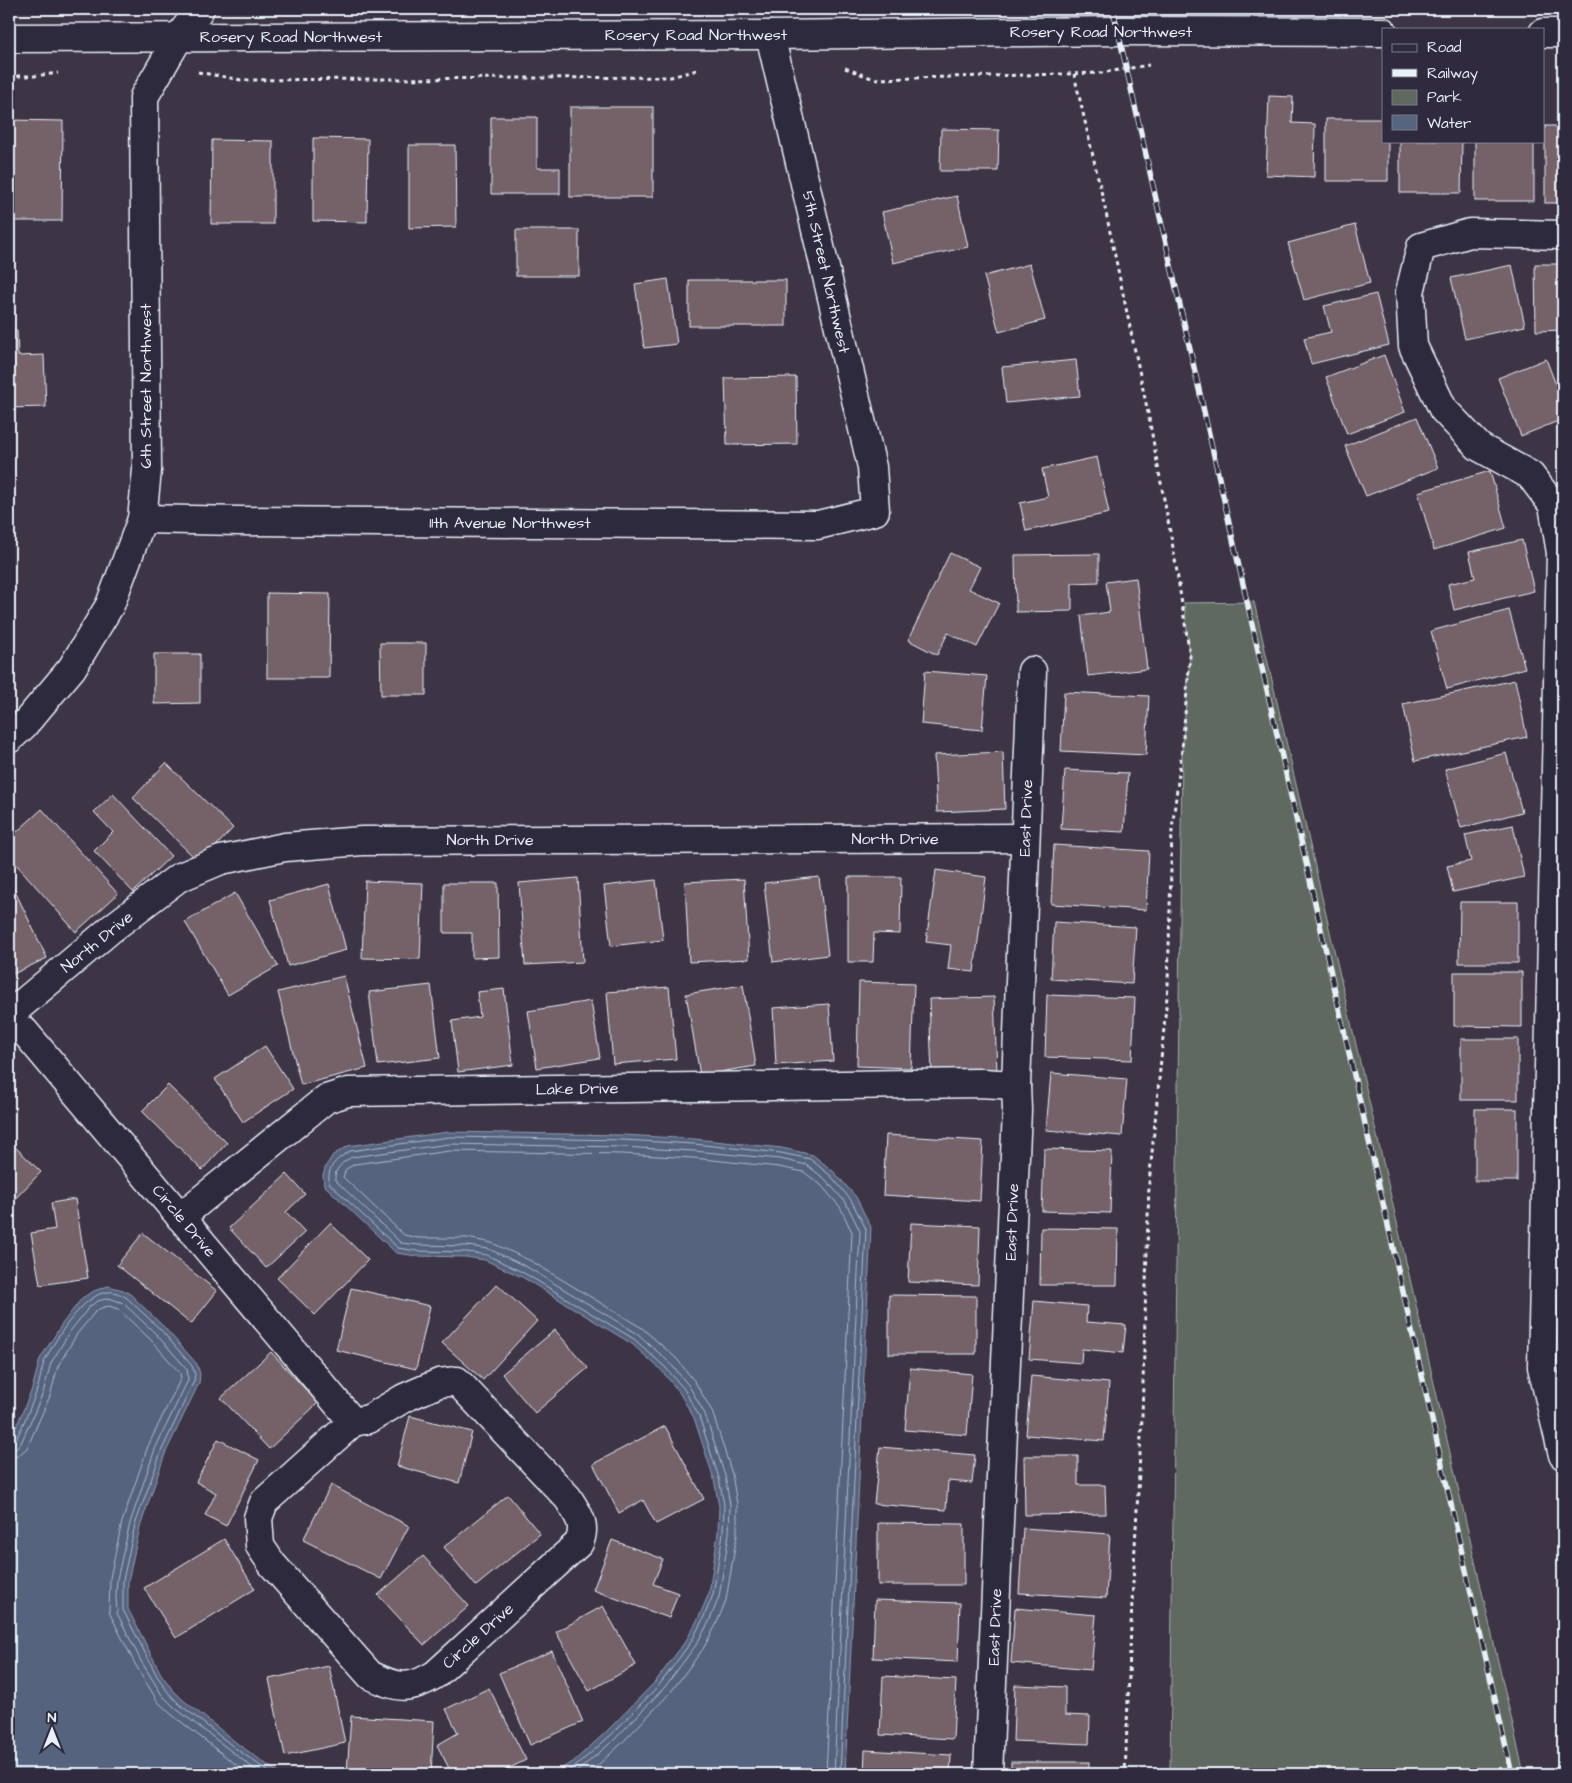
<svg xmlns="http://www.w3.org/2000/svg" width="1572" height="1783" font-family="'Architects Daughter',sans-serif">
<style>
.green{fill:#5f695e;stroke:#a4adab}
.water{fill:#55647f;stroke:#909caf}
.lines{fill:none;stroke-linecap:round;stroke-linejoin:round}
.shore{stroke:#adb9c8;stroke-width:1}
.building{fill:#756269;stroke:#e8f1f8}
.street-casing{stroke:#e8f1f8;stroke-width:31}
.secondary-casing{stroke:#e8f1f8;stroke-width:31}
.path{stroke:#e8f1f8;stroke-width:3;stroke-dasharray:4 4;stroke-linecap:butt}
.street{stroke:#2f2a3d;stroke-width:28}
.secondary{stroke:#2f2a3d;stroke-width:28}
.rail-casing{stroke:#e8f1f8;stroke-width:5.5}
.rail{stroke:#2f2a3d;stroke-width:4;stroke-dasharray:11;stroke-linecap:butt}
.labels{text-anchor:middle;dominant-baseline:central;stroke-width:5;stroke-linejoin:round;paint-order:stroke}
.street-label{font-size:16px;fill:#e8f1f8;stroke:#2f2a3d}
</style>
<rect width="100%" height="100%" fill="#3d3546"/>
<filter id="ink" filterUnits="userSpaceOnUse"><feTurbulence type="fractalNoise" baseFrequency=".02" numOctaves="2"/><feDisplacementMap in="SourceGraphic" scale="10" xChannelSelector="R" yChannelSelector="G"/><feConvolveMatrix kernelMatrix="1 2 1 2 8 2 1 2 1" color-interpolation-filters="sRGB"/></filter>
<g filter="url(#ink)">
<!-- green -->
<path class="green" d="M1254,602L1524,1774H1170L1182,749L1190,656L1184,603Z"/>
<!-- water -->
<g class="water">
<path d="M448,1132L623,1135L695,1139L782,1148L813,1155L834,1172L856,1197L871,1227L845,1774H550L573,1762L606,1732L656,1681L687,1639L699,1617L709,1593L718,1533L719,1506L714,1479L694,1418L679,1392L661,1370L632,1344L522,1277L485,1260L466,1257L417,1256L396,1253L324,1185L323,1175L326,1166L333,1155L348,1146Z"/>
<path d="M108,1286L123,1290L130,1294L164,1327L197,1364L200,1374L199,1383L165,1454L140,1527L128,1581V1609L161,1674L172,1689L182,1699L238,1744L280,1774H9V1444L32,1389L40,1359L62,1324L82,1298L94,1291Z"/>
</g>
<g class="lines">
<!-- shore -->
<g class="shore">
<path d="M9,1444L13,1443L16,1440C23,1424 31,1407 37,1390C40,1381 41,1370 45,1360C55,1340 84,1292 109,1292C115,1291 122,1295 127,1298L161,1330L192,1366L195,1374L194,1381L161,1452L135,1525L123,1580V1610L157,1676L168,1692L178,1703L235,1748L272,1774"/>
<path d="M9,1450L16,1449L21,1443L43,1393L51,1363L71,1330L90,1306L98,1301L109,1298L123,1303L156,1334L187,1369L188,1380L155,1449L130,1523L117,1579L116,1597L117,1613L141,1661L162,1695L175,1708L261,1774"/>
<path d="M9,1458L18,1456L27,1448L50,1396L58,1366L77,1334L95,1312L101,1308L109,1306L118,1309L151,1340L180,1373L181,1378L148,1446L122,1522L110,1578L109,1612L135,1664L158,1702L171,1714L248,1774"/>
<path d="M561,1774L576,1766L610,1736L660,1684L691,1642L703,1619L713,1595L723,1533L724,1505L719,1478L699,1416L684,1389L665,1367L634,1339L524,1273L487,1255L467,1252L417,1251L398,1248L329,1183C327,1166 337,1159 350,1151L449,1137L623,1140L694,1144L781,1153L810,1159L831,1176L851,1200L866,1229L840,1774"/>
<path d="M574,1774L614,1740L664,1688L696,1645L709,1622L719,1597L729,1534L730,1505L725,1476L705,1414L689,1386L670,1363L638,1334L527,1267L489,1249L467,1246L418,1245L401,1243L335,1180C334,1168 343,1162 352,1157L449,1144L622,1147L694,1151L780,1159L807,1165L826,1180L846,1203L860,1231L834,1774"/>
<path d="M588,1774L620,1745L670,1693L703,1649L716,1625L726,1600L737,1535V1504L732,1474L712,1411L695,1382L676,1358L642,1328L531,1261L492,1243L467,1238H418L404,1235L343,1177L346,1169L355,1164L449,1151L622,1154L693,1158L779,1167L804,1172L821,1185L840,1207L852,1232L826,1774"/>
</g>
</g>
<!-- building -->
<g class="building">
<path d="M1269,96L1293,97L1292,123L1315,124L1314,177L1266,175Z"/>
<rect x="570" y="107" width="83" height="90"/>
<path d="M491,117H537V168H560V194H491Z"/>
<path d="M1326,119H1383V141H1388V181H1326Z"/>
<path d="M9,120L63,121L62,221H9Z"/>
<rect x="1545" y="126" width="18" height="77"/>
<path d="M941,129L999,130L998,171H940Z"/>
<path d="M313,138L368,139L367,222L313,221Z"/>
<path d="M212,140L273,141V224H211Z"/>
<path d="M1400,141H1462L1461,193H1400Z"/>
<rect x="1475" y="141" width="59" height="60"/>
<path d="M409,145H455L456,227L409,228Z"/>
<path d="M957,196L968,247L893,263L882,212Z"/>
<path d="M1355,225L1370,283L1304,300L1288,243Z"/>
<rect x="516" y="230" width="63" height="46"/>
<path d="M1030,264L1045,320L999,332L984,276Z"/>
<path d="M1535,264H1563V330L1536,331Z"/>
<path d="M1512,265L1525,326L1465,339L1451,278Z"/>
<path d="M668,279L677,344L644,348L635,284Z"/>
<rect x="689" y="280" width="97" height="46"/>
<path d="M1376,294L1389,345L1311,364L1304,338L1331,332L1324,306Z"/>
<path d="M9,330H17L18,356L44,355L46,407L9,408Z"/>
<path d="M1384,355L1405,412L1347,434L1326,377Z"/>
<path d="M1546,359L1563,403V419L1521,436L1498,378Z"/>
<path d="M1076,360L1080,396L1006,403L1002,367Z"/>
<path d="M796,377L797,444L727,445L725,378Z"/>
<path d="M1417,417L1438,468L1366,496L1345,446Z"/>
<path d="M1097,457L1109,513L1026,531L1020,503L1048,497L1042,469Z"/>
<path d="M1490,471L1506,528L1434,550L1418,492Z"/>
<path d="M1522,540L1534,591L1454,610L1448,584L1475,578L1469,552Z"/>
<path d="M950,553L980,567L969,589L999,603L977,647L948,633L937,655L908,640Z"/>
<path d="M1099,554V582L1072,583V611L1016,612L1015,555Z"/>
<path d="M1136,578L1147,669L1088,676L1081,616L1110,612L1106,582Z"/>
<path d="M267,593L330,594L329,678H267Z"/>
<path d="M1509,610L1525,668L1447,689L1431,631Z"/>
<path d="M380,643H426V695H381Z"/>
<path d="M154,654H200V703L154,704Z"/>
<path d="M925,671L987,676L982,730L921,724Z"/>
<path d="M1515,680L1527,737L1415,761L1403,704Z"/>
<path d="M1064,692L1149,696L1146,755L1061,751Z"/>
<path d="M1003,752L1005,809L937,812L934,755Z"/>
<path d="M1506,753L1522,812L1461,828L1445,769Z"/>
<path d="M166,763L233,828L200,863L133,798Z"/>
<path d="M1065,770L1128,773L1124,832L1061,829Z"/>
<path d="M113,794L171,856L133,892L94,851L113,832L94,812Z"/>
<path d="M42,809L118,894L76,932L9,856V839Z"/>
<path d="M1513,825L1524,877L1453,892L1447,866L1471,861L1465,835Z"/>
<path d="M1054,845L1149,851L1146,910L1051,904Z"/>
<path d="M936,870L986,877L974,972L948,969L951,945L926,942Z"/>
<path d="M819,877L828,955L773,962L764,883Z"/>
<path d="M848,877H901L900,934L874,933L873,962H848Z"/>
<path d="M578,878L583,962L525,965L519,883Z"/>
<path d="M744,879L749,959L689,962L685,882Z"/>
<path d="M656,880L663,940L611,946L604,886Z"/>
<path d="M365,881L423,883L420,959L362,958Z"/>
<path d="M444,883H498L499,957L472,958V933H444Z"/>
<path d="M329,884L346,950L288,966L270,900Z"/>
<path d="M13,887L47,958L9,976V889Z"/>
<path d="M235,893L278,966L228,995L185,922Z"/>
<path d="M1460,902H1518V963H1459Z"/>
<path d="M1054,922L1136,927L1132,984L1051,979Z"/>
<path d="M1454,972H1522V1027L1454,1026Z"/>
<path d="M344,976L367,1068L301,1085L278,992Z"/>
<path d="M859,982L914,984L911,1068L857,1066Z"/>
<path d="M431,985L440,1058L378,1065L369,992Z"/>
<path d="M743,985L756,1066L700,1075L686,994Z"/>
<path d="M669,987L676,1059L613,1064L607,992Z"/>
<path d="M504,989L513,1065L458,1072L452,1021L480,1017L477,992Z"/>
<path d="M1047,995L1135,998L1132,1060L1045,1057Z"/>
<path d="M994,997L997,1072L932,1074L929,999Z"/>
<path d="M591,1001L600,1058L537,1068L528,1011Z"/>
<path d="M829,1004L833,1061L776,1065L773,1008Z"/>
<rect x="1461" y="1039" width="57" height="61"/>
<path d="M265,1046L293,1089L243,1122L215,1079Z"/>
<path d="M1051,1073L1127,1079L1122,1136L1046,1130Z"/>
<path d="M168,1085L227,1143L202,1170L142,1111Z"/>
<rect x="1475" y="1109" width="42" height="72"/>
<path d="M886,1135L983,1141L980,1201L883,1195Z"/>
<path d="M9,1141L41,1172L9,1205Z"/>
<path d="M1044,1149L1112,1151L1110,1213L1042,1211Z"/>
<path d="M287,1174L305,1194L286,1212L305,1232L266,1268L229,1228Z"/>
<path d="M75,1199L88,1278L40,1285L31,1233L55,1229L51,1203Z"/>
<path d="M330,1223L368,1260L315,1315L277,1278Z"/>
<path d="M911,1223L980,1226L978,1285L908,1282Z"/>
<path d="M1041,1228L1118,1229L1117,1285H1040Z"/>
<path d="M143,1233L217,1291L191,1324L117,1265Z"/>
<path d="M497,1284L537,1321L483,1380L442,1343Z"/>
<path d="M351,1288L430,1306L416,1369L336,1350Z"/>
<path d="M889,1295L976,1296V1354H889Z"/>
<path d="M1034,1301L1087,1306L1086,1322L1126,1325L1123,1353L1082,1349L1081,1363L1029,1359Z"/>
<path d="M555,1330L588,1368L535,1413L502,1374Z"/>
<path d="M271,1352L318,1403L269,1449L221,1398Z"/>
<path d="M910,1368L972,1374L967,1435L905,1430Z"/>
<path d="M1031,1376L1109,1383L1104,1441L1026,1435Z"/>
<path d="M410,1416L472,1432L459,1483L397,1466Z"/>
<path d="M665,1426L704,1499L656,1524L643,1500L619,1513L593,1464Z"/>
<path d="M218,1439L259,1460L226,1526L205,1515L216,1493L196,1482Z"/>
<path d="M880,1447L975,1455L972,1483L948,1481L946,1510L874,1504Z"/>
<path d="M1024,1456H1078V1485H1105L1106,1514L1025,1515Z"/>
<path d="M331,1485L409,1526L381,1579L303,1540Z"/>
<path d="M508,1495L540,1534L476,1586L444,1547Z"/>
<path d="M878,1523L964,1524V1585H878Z"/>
<path d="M1023,1528L1110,1534L1106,1598L1019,1593Z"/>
<path d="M224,1539L255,1589L176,1638L144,1588Z"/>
<path d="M612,1540L663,1559L653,1584L678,1593L669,1618L593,1590Z"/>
<path d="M423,1556L469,1606L424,1645L378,1595Z"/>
<path d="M875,1600L960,1603L958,1662L873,1658Z"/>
<path d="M603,1606L636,1665L589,1691L556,1632Z"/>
<path d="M1015,1608L1096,1615L1091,1670L1011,1663Z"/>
<path d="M552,1651L583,1722L530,1745L499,1673Z"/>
<path d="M329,1666L345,1743L285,1756L269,1679Z"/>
<path d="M883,1676L956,1680L953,1739L880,1735Z"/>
<path d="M1015,1685L1065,1687V1715L1090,1716L1089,1744L1013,1741Z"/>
<path d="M489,1688L526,1760L497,1774H452L437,1745L458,1733L446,1709Z"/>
<path d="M351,1716L434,1721L431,1774L347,1773Z"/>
<path d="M865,1750L951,1755L950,1774H864Z"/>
<rect x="1011" y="1762" width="78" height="12"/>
</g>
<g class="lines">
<defs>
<g id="street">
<path d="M1563,235L1470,233L1421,247L1410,292L1413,346L1443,409L1479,447L1530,475L1553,505L1561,553L1542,1367L1563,1455"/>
<path d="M142,519L240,521L818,525L875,511L872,467L770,35"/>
<path d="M9,739L23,726L72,668L110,605L142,519L147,470L144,97L179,37L200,9"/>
<path d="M9,1015L111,929L178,878L221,860L285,847L362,841L1025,838"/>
<path d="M9,1028L24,1031L353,1422"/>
<path d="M180,1217L326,1099L348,1092L981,1083L1016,1085"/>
<path d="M457,1381L568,1498C578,1515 587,1524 579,1543L436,1674C409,1691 397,1688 370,1675L272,1564L260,1546L258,1518L264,1502L353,1422L369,1419L404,1398L439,1383Z"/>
<path d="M988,1774L1017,1110L1016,1085L1032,671"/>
</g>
<g id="secondary">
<path d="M1543,33H1563"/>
<path d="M9,38L770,35L1118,31L1383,32"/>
</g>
</defs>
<!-- street casing -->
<use href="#street" class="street-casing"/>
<!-- secondary casing -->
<use href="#secondary" class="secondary-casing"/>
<!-- path -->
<g class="path">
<path d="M845,68L874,79L1101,73L1149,65"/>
<path d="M198,72L241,80L671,77L697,70"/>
<path d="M1074,74L1105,208L1148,413L1174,553L1190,656L1182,749L1172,829L1168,986L1149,1184L1142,1417L1132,1602L1125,1774"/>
<path d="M9,76H34L58,73"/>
</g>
<!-- street -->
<use href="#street" class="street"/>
<!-- secondary -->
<use href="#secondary" class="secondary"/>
<defs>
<path id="rail" d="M1113,9L1512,1774"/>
</defs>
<!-- rail casing -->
<use href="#rail" class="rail-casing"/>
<!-- rail -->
<use href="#rail" class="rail"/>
</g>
</g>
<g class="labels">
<!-- street labels -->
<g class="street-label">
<text x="1101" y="32">Rosery Road Northwest</text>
<text x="696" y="35">Rosery Road Northwest</text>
<text x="291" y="37">Rosery Road Northwest</text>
<text transform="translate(826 272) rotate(77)">5th Street Northwest</text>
<text transform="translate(146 386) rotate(-90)">6th Street Northwest</text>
<text x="510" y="523">11th Avenue Northwest</text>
<text transform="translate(1026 818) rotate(-88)">East Drive</text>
<text x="895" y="839">North Drive</text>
<text x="490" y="840">North Drive</text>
<text transform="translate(97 942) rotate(-39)">North Drive</text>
<text transform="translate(577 1089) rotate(-1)">Lake Drive</text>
<text transform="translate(184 1221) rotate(50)">Circle Drive</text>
<text transform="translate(1012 1222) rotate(-88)">East Drive</text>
<text transform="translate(995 1627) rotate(-88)">East Drive</text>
<text transform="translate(478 1636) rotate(-42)">Circle Drive</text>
</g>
</g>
<!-- margin -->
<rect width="1572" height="1783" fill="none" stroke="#2f2a3d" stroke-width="30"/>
<rect x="15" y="15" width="1542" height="1753" fill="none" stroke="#e8f1f8" stroke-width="2" filter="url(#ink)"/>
<!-- legend -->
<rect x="1382" y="28" width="162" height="115" fill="#2f2a3d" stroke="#797a88"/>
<rect x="1392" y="44" width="25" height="8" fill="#2f2a3d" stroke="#797a88"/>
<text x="1427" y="52" font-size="15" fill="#e8f1f8">Road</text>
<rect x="1392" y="69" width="25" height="8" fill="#e8f1f8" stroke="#797a88"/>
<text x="1427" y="78" font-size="15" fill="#e8f1f8">Railway</text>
<rect x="1392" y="90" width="25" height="15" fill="#5f695e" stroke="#797a88"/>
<text x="1427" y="102" font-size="15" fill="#e8f1f8">Park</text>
<rect x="1392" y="115" width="25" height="15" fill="#55647f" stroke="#797a88"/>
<text x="1427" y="128" font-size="15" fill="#e8f1f8">Water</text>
<!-- north arrow -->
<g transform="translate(52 1730)" stroke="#2f2a3d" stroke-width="4" paint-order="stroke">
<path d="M0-4L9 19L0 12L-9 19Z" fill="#e8f1f8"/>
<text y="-8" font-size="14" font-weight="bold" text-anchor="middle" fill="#e8f1f8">N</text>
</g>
</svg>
